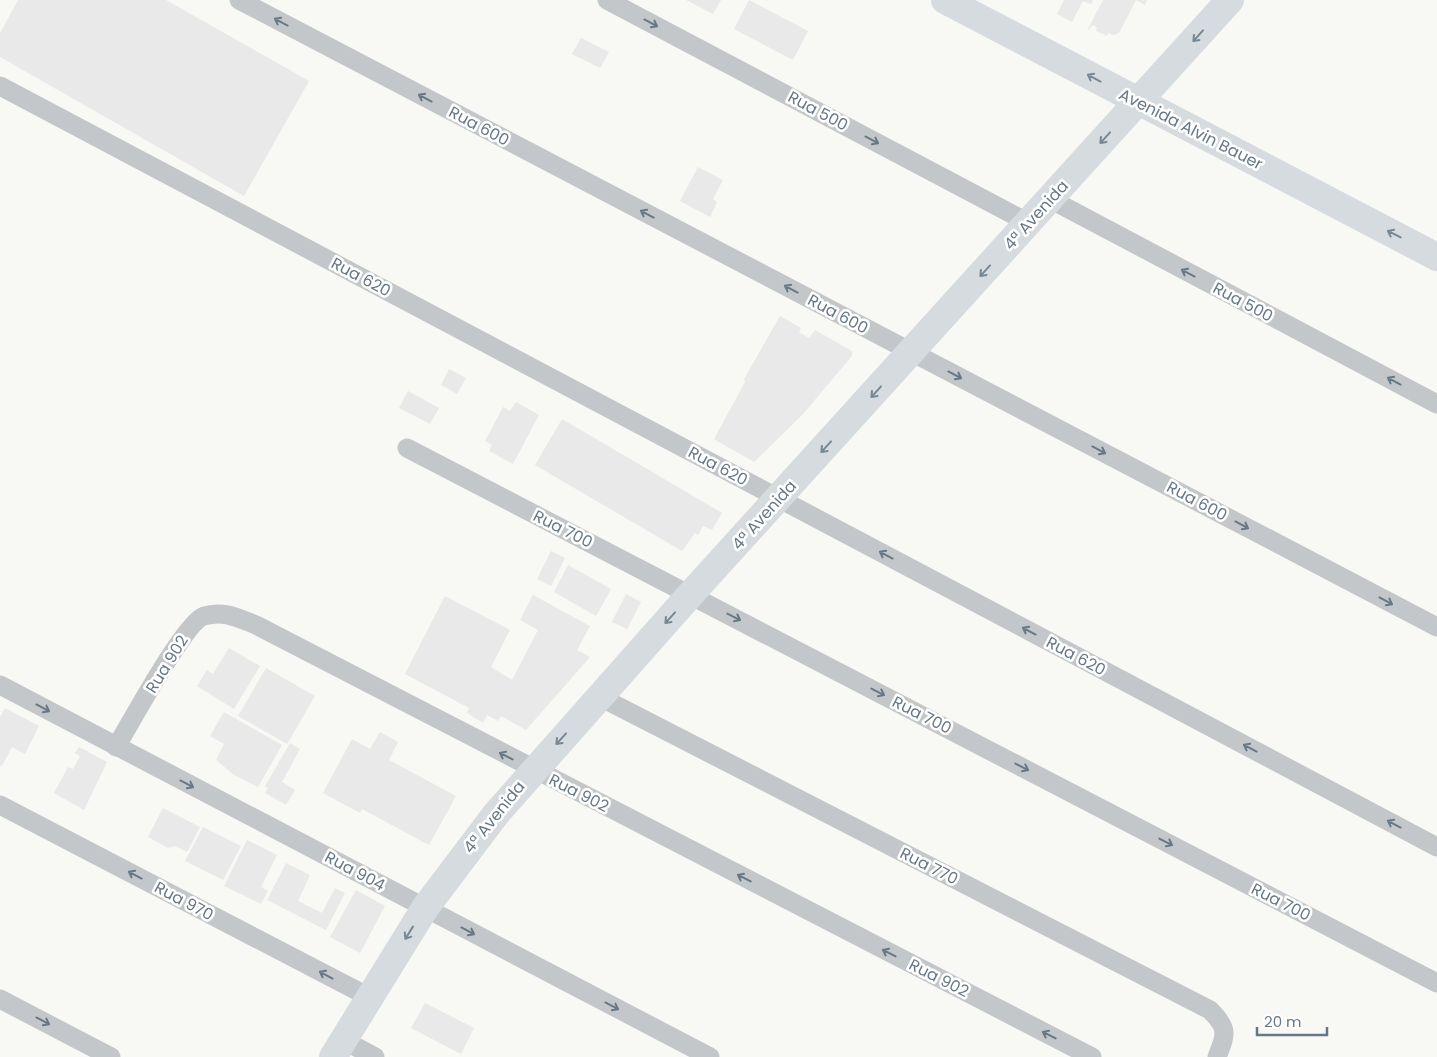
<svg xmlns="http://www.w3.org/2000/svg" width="1437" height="1057" font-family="Poppins,sans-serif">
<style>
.built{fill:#e8e9e8}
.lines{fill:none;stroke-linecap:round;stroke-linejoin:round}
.minor{stroke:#c3c7ca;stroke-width:19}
.secondary{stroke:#d6dbdf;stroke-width:28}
.primary{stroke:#d6dbdf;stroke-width:28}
.oneway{stroke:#667886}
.oneway2{stroke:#778793}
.labels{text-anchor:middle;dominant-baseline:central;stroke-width:5;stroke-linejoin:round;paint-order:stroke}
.street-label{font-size:16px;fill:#667886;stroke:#fff}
</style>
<rect width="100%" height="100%" fill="#f8f8f5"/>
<!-- built -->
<g class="built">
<path d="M18,0H166L309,81L244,196L0,57V33Z"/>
<path d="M686,0H721L713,14Z"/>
<path d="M749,0L808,31L793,60L734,29Z"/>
<path d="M1064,0H1093L1091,4L1083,1L1072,22L1057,14Z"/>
<path d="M1103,0H1147L1145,5L1136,0L1119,33L1113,35L1108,33L1107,36L1096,31L1097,27L1093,25L1087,31Z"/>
<path d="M581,38L609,52L600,68L572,54Z"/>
<path d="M698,167L723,180L713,199L717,202L710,217L680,201Z"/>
<path d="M780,316L801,328L799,332L809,338L815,330L852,351V356L803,414L754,462L714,439L745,382L744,379Z"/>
<path d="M449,369L466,378L457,394L441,385Z"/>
<path d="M408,391L439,408L430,424L399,408Z"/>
<path d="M516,402L539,415L513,464L489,451L492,445L485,441L503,407L510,411Z"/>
<path d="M562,419L722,513L712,530L703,526L698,535L695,533L682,551L535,465Z"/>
<path d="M551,551L565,558L551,586L537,579Z"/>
<path d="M568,565L611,589L596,616L554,592Z"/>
<path d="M626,594L641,602L627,629L612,622Z"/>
<path d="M533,595L590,626L577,650L590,657L526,730L501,716L498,721L487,715L483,723L467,713L469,708L405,674L445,596L510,630L491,667L512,680L538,630L520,620Z"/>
<path d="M229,648L260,666L234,709L197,686L207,670L213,674Z"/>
<path d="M266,668L315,696L287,744L238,716Z"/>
<path d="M5,708L39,726L25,754L12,747L2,766L0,765V717Z"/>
<path d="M224,712L282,745L258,787L234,775L216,760L224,744L210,736Z"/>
<path d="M380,732L398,742L389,760L456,796L429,845L362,809L360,813L323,793L352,739L370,749Z"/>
<path d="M290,743L300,749L282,782L295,790L286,805L265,793L268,788L265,786Z"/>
<path d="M79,747L107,762L84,810L54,793L68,767L73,769L80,756L75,753Z"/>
<path d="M163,808L200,827L187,852L175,846L168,848L148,837Z"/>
<path d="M203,827L241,846L223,880L185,861Z"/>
<path d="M247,840L277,855L261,887L268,891L261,904L224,886Z"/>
<path d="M286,863L310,875L298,901L322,913L335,888L345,893L326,930L267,900Z"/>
<path d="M356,890L385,906L360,953L330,937Z"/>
<path d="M425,1003L474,1028L461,1054L411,1028Z"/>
</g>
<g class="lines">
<!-- minor -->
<g class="minor">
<path d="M239,0L1437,627"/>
<path d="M607,0L1029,223"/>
<path d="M0,86L1437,847"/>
<path d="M1050,199L1437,404"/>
<path d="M407,448L1437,983"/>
<path d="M0,685L710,1057"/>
<path d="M600,697L1210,1010C1229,1029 1226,1034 1217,1057"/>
<path d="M116,747C130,724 185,622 204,616C224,610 238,618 256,625L1092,1057"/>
<path d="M0,805L369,997"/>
<path d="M0,999L111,1057"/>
<path d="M343,1040L375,1057"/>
</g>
<!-- secondary -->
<path class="secondary" d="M945,0L1437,257"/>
<!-- primary -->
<path class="primary" d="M333,1057L425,908L496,814L690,595L1230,0"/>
</g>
<!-- one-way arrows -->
<defs><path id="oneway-shaft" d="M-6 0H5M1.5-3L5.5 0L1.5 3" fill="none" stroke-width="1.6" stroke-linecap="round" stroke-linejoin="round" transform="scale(1.25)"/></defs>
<g class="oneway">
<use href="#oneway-shaft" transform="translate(281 22) rotate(-152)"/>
<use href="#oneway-shaft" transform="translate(651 23) rotate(28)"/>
<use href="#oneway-shaft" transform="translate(425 98) rotate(-152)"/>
<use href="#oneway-shaft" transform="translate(872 140) rotate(28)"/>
<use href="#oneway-shaft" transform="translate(647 214) rotate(-152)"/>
<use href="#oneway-shaft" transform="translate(1188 273) rotate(-152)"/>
<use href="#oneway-shaft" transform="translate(791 289) rotate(-152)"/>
<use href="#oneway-shaft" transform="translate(955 375) rotate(28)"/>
<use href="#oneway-shaft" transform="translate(1394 381) rotate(-152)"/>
<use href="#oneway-shaft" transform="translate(1099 450) rotate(28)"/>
<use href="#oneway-shaft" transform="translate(1242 525) rotate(28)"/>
<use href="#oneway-shaft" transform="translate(886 555) rotate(-152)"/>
<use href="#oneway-shaft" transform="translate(1386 601) rotate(28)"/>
<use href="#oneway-shaft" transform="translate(734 617) rotate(27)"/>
<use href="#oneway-shaft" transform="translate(1029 631) rotate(-152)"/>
<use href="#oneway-shaft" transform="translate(878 692) rotate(27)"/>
<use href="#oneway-shaft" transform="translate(43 708) rotate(28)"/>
<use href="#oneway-shaft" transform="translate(1250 748) rotate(-152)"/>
<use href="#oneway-shaft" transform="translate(506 756) rotate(-153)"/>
<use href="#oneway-shaft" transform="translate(1022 767) rotate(27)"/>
<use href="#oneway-shaft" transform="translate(187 784) rotate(28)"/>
<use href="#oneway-shaft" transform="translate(1394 824) rotate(-152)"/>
<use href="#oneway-shaft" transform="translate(1166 842) rotate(27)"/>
<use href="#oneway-shaft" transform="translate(135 875) rotate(-152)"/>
<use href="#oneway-shaft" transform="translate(744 878) rotate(-153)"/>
<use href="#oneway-shaft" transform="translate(468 931) rotate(28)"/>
<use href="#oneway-shaft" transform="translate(889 953) rotate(-153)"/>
<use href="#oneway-shaft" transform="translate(326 975) rotate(-152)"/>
<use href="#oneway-shaft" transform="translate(612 1006) rotate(28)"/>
<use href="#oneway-shaft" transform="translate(43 1021) rotate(28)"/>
<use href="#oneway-shaft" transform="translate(1049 1035) rotate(-153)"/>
</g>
<g class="oneway2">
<use href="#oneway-shaft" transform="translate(1198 36) rotate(132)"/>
<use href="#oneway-shaft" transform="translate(1094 78) rotate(-152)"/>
<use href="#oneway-shaft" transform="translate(1105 138) rotate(132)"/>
<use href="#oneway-shaft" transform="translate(1394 234) rotate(-153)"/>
<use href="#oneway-shaft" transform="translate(985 271) rotate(132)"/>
<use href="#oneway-shaft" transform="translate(876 392) rotate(132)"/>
<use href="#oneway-shaft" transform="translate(826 447) rotate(132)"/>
<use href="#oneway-shaft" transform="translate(670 618) rotate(132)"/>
<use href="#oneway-shaft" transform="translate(561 739) rotate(132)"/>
<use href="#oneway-shaft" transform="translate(409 933) rotate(122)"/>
</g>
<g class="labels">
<!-- street labels -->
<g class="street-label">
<text transform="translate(818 111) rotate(28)">Rua 500</text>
<text transform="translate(479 126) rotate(28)">Rua 600</text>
<text transform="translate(1191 129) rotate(27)">Avenida Alvin Bauer</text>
<text transform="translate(1036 215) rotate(-48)">4ª Avenida</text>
<text transform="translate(361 277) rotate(28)">Rua 620</text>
<text transform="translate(1243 302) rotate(28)">Rua 500</text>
<text transform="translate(838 314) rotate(28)">Rua 600</text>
<text transform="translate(718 466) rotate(28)">Rua 620</text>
<text transform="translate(1197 501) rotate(28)">Rua 600</text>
<text transform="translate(764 515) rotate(-48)">4ª Avenida</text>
<text transform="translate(563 529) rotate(27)">Rua 700</text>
<text transform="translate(1076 656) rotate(28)">Rua 620</text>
<text transform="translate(167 664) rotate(-58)">Rua 902</text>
<text transform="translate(922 715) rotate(27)">Rua 700</text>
<text transform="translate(579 793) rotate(27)">Rua 902</text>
<text transform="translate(494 817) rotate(-51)">4ª Avenida</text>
<text transform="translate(929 866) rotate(27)">Rua 770</text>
<text transform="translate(355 871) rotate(28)">Rua 904</text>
<text transform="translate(184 901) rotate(28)">Rua 970</text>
<text transform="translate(1281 902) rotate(27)">Rua 700</text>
<text transform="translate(939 978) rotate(27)">Rua 902</text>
</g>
</g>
<!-- scale -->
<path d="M1257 1027v8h70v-8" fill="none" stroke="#667886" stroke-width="2.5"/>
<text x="1264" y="1027" font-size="15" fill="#667886" stroke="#ffffff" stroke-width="4" paint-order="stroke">20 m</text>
</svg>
